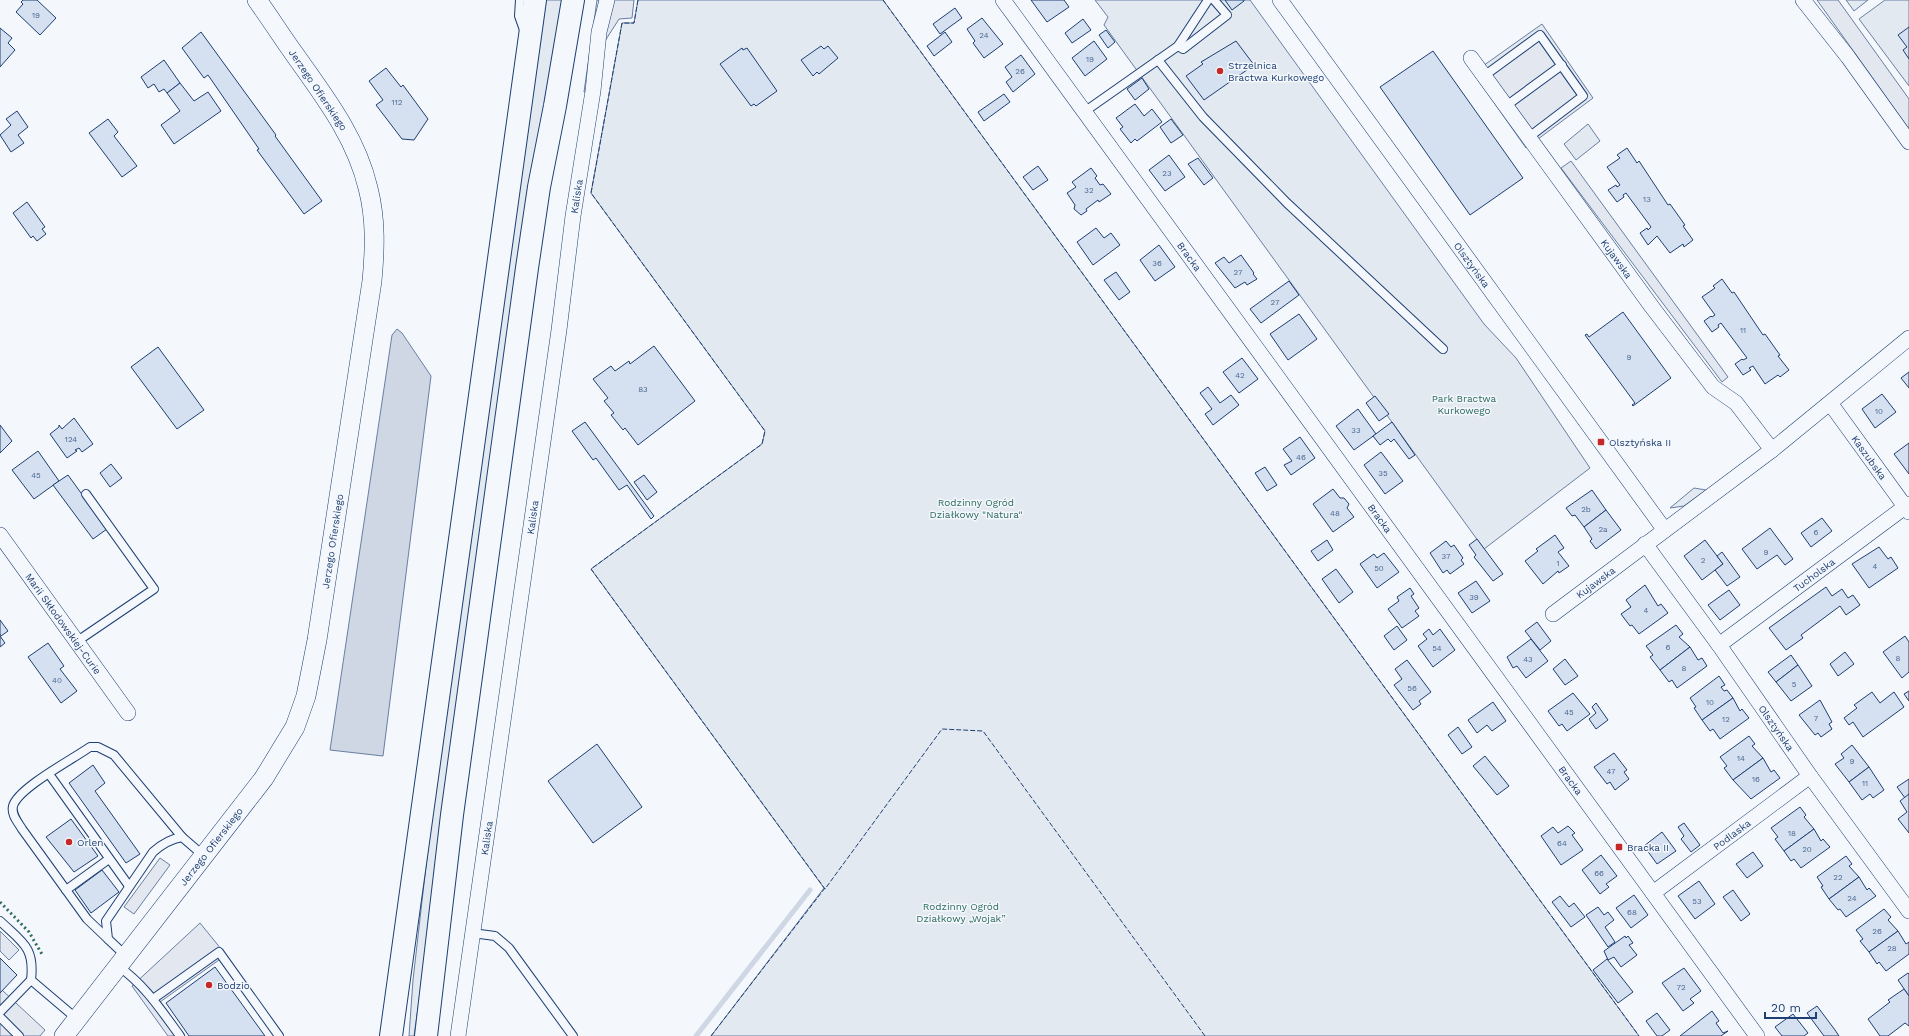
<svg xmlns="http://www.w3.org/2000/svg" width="1909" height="1036" font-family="'Work Sans',sans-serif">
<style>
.green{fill:#e3e9f0;stroke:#687fa3}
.parking{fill:#e3e8f0;stroke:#687fa3}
.water{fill:#cfd7e4;stroke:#687fa3}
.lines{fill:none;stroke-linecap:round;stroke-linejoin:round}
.stream{stroke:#cfd7e4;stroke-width:5}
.building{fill:#d5e0f0;stroke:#1d3f73}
.service-casing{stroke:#1d3f73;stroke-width:10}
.minor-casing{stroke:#1d3f73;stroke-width:16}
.tertiary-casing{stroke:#1d3f73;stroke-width:20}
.primary-casing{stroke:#1d3f73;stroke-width:24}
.service{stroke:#f4f7fb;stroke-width:8}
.minor{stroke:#f4f7fb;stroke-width:15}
.tertiary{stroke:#f4f7fb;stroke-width:19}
.primary{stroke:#f4f7fb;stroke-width:22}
.hedge{stroke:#2c6c60;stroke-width:3;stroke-dasharray:2 3;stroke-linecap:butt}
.fence{stroke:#1d3f73;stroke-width:1;stroke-dasharray:5 2;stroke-linecap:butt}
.poi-dot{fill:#c62828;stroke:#f4f7fb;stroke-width:1.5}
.labels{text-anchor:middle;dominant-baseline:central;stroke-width:3;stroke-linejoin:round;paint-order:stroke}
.number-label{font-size:8px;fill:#4b6792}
.poi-label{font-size:10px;fill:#1d3f73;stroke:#f4f7fb;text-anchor:start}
.street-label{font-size:10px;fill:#1d3f73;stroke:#f4f7fb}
.park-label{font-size:10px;fill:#2c6c60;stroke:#f4f7fb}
</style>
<rect width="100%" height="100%" fill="#f4f7fb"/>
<!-- green -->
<g class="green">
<path d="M546,0H563L414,1036H409L413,980L429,840Z"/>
<path d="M638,0H883L1639,1036H711L824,888L591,569L762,444L765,431L591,193L622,23H634Z"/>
<path d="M1095,0H1250L1484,324L1516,358L1590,468L1484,549L1104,25L1108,17Z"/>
<path d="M1846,0H1868L1854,11Z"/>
<path d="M1885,0H1909V86L1859,19Z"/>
<path d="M1588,124L1600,141L1576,160L1564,144Z"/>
<path d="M1694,488L1706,490L1684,506L1670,508Z"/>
</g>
<!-- parking -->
<g class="parking">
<path d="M597,0H634L632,18L619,19L605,41L593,91L584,92Z"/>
<path d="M1817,0H1838L1909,99V129Z"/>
<path d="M1542,24L1593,98L1526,148L1473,73Z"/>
<path d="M1571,161L1728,377L1722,382L1561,168Z"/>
<path d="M160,858L170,865L134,914L124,907Z"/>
<path d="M200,923L226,955L160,1002L185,1036H168L132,986Z"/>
<path d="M0,931L19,950L9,960L0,951Z"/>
<path d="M2,990L45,1030L40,1036H0V993Z"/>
</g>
<!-- water -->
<path class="water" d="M397,329L402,333L431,376L383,756L330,750L392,335Z"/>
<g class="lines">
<!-- stream -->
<path class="stream" d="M696,1036L810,890"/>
</g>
<!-- building -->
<g class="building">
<path d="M23,0H37L56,18L40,35L16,12L23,4L21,2Z"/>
<path d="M1031,0H1064L1069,7L1047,22Z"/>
<path d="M1225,0H1244V1L1232,10Z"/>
<path d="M955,8L962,18L940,34L933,24Z"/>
<path d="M982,18L1003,44L984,58L973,43L975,41L967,29Z"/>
<path d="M1083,19L1091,30L1072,43L1065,33Z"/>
<path d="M1909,27V59L1903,50L1907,47L1898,35Z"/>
<path d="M0,28L12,38L8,43L15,50L0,67Z"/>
<path d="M1106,30L1115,42L1108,48L1099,35Z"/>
<path d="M201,32L276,135L275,136L322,201L304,214L257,150L259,149L208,75L204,78L182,48Z"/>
<path d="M945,32L952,42L934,56L927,46Z"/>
<path d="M1094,41L1107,59L1085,76L1072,58Z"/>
<path d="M1236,41L1254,65L1204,100L1186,76L1203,64L1201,62Z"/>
<path d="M821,46L824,49L828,46L838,58L819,74L817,72L813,76L801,60Z"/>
<path d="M742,48L743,50L747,48L777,91L756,106L754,104L751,106L720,64Z"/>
<path d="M1433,51L1523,178L1470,215L1380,87Z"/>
<path d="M1021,55L1035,74L1013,92L1006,82L1012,77L1005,67Z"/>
<path d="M164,60L180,83L167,93L164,89L159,92L154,84L148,88L141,77Z"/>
<path d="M386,68L401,87L403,85L428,119L414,140L402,139L376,105L383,100L369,81Z"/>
<path d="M1142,78L1149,89L1135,100L1127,89Z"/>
<path d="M180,83L194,101L208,92L221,111L174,144L161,125L180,111L167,93Z"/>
<path d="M1004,94L1010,102L984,121L978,112Z"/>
<path d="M1135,104L1144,116L1152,109L1162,122L1137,141L1135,139L1131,143L1120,129L1123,127L1116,118Z"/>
<path d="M17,111L28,127L18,135L24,143L11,152L0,135L11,125L6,119Z"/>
<path d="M108,119L118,132L114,136L137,166L122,177L89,133Z"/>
<path d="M1171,119L1183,135L1171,143L1160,127Z"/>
<path d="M1627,148L1637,163L1639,161L1668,205L1670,204L1685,225L1683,226L1693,240L1684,247L1683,244L1670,253L1657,236L1648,245L1640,233L1647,228L1648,230L1651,227L1626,193L1623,195L1624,197L1617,202L1608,190L1616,185L1617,187L1620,185L1607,167L1620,158L1617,155Z"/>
<path d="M1169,155L1185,177L1165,191L1149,170Z"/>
<path d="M1198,158L1213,178L1204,185L1188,164Z"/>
<path d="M1038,166L1048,180L1033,190L1023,177Z"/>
<path d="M1091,168L1097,176L1095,178L1100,185L1103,184L1111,194L1099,202L1098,200L1086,209L1087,211L1081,215L1074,209L1075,205L1067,193L1076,187L1072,182Z"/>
<path d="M27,202L45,227L42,229L46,234L37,241L33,236L31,238L13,213Z"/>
<path d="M1096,228L1104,238L1111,233L1120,245L1093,265L1077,242Z"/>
<path d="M1159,245L1175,267L1155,281L1140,260Z"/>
<path d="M1241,255L1254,273L1253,274L1257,279L1247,285L1245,282L1235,288L1215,263L1224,257L1229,263Z"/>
<path d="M1116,272L1130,292L1119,300L1104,280Z"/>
<path d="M1722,279L1732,293L1734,292L1763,335L1765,334L1780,355L1778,356L1789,370L1780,377L1778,375L1765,384L1753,366L1749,368L1751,370L1743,375L1735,364L1742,359L1743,360L1747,358L1721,323L1718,325L1719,327L1712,332L1704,321L1711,316L1712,317L1715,315L1702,297L1715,288L1713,286Z"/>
<path d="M1289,281L1299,295L1261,323L1250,309Z"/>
<path d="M1623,312L1671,378L1633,406L1632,405L1635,403L1585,335L1587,334L1589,337Z"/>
<path d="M1299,314L1317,339L1288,360L1270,334Z"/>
<path d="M654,346L695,401L638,445L625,428L623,430L611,415L614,413L604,401L608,398L593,379L611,366L615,371L629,361L630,364Z"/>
<path d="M158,347L204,410L177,429L131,367Z"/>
<path d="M1242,358L1258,379L1239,393L1223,372Z"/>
<path d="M1909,372V388L1901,378Z"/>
<path d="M1208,387L1220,403L1231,395L1239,405L1213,425L1205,414L1212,409L1200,393Z"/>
<path d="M1882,394L1896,412L1875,428L1862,409Z"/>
<path d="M1375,396L1389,414L1379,421L1366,403Z"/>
<path d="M1358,409L1376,434L1354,450L1336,426Z"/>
<path d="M74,418L93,444L82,452L79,448L75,450L77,451L67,458L50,434L59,427V425L62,429Z"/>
<path d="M585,422L654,516L651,519L627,485L619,490L596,458L593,460L572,431Z"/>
<path d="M1392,422L1415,455L1409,459L1394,439L1391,442L1388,439L1380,445L1373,436Z"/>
<path d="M0,425L12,441L0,453Z"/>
<path d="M1300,437L1315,458L1291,475L1284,465L1292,461L1283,449Z"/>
<path d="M1909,443V474L1894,454Z"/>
<path d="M38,451L59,481L34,499L12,470Z"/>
<path d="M1381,452L1403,481L1385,494L1364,465Z"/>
<path d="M111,464L122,478L110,487L100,473Z"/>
<path d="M1265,467L1277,485L1267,491L1255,473Z"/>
<path d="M68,475L107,529L93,539L53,485Z"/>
<path d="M644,475L657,492L647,500L634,482Z"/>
<path d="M1333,489L1340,498H1344L1349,504L1347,508L1354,517L1333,532L1313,504Z"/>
<path d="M1592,490L1606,510L1584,527L1575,515L1572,516L1566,508Z"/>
<path d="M1606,510L1621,530L1596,549L1590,541L1592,539L1584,527Z"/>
<path d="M1822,518L1832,531L1811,547L1801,533Z"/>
<path d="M1770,528L1793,559L1785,565L1777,555L1757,569L1742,549Z"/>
<path d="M1555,535L1564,548L1558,552L1569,566L1559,573L1558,571L1543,584L1525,561L1538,551L1536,549Z"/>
<path d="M1477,539L1503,574L1493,581L1474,557L1476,555L1469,545Z"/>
<path d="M1327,540L1333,550L1318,561L1311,551Z"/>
<path d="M1705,540L1723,564L1702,580L1684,556Z"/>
<path d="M1446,541L1451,547L1454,545L1463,558L1461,560L1464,564L1450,574L1447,570L1443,573L1430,553Z"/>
<path d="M1879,547L1888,559L1891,557L1898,568L1869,588L1852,564Z"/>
<path d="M1722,552L1740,577L1727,586L1715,570L1723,564L1717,556Z"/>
<path d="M1384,553L1399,572L1377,588L1360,564L1374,554L1377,558Z"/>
<path d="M1336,569L1353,592L1339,603L1322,579Z"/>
<path d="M1476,581L1490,601L1472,613L1458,593Z"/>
<path d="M1645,585L1658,606L1661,604L1668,613L1639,634L1632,625L1630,626L1621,614L1631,607L1626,600Z"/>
<path d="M1826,587L1832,596L1842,589L1848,598L1853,595L1860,605L1846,615L1840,606L1801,635L1803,638L1786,650L1769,628Z"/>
<path d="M1410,588L1414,594L1411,596L1419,608L1415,611L1419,616L1402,628L1388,609L1399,601L1397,597Z"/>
<path d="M1729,590L1740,605L1720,620L1708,605Z"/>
<path d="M0,620L8,631L1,636L0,634Z"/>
<path d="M1537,622L1551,641L1540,650L1525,631Z"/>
<path d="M1676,625L1683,634L1679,637L1690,647L1660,670L1650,657L1653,655L1646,646Z"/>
<path d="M1397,626L1407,640L1394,650L1384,636Z"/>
<path d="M1429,629L1433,635L1440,629L1455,650L1433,667L1418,646L1427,639L1423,634Z"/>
<path d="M0,636L5,643L0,647Z"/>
<path d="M1905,636L1909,642V672L1902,678L1883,652Z"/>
<path d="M1531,639L1548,661L1526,678L1517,666L1513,668L1507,657Z"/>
<path d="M48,643L64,666L60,669L77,691L61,703L28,657Z"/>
<path d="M1690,647L1698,660L1702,658L1707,666L1677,688L1672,680L1669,682L1660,670Z"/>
<path d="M1845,652L1854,664L1838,676L1830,664Z"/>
<path d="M1791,655L1798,665L1776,682L1768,672Z"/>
<path d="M1565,659L1578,676L1565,685L1553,669Z"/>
<path d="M1407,660L1431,692L1419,701L1421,704L1413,710L1394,685L1402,679L1395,669Z"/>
<path d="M1798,665L1812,686L1791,701L1776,682Z"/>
<path d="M1719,676L1725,685L1721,687L1724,691L1727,690L1733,698L1702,720L1694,708L1696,707L1690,698Z"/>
<path d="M1909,691V701L1904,694Z"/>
<path d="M1872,692L1880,703L1894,692L1904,707L1863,737L1853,722L1849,725L1844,718L1857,708L1854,705Z"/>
<path d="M1573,693L1590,714L1567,731L1562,724L1559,726L1548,711Z"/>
<path d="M1733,698L1740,711L1742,709L1749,718L1720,739L1713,729L1710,731L1702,720Z"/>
<path d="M1820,700L1832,722L1829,724L1832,729L1821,737L1818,733L1815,735L1799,715Z"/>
<path d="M1493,702L1506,721L1492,731L1487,725L1477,733L1468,720Z"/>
<path d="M1596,703L1608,720L1596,729L1589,719L1596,713L1592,707Z"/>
<path d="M1458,727L1472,747L1462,754L1448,735Z"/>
<path d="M1749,736L1755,744L1752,746L1763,758L1733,780L1724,768L1727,766L1720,757Z"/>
<path d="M597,744L642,807L593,843L548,781Z"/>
<path d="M1852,745L1869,767L1849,782L1835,764L1844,758L1841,754Z"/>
<path d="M1614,753L1627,770L1624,772L1629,779L1615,790L1610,782L1607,784L1594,767Z"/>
<path d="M1485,756L1509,786L1497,795L1473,766Z"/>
<path d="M1763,758L1771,772L1774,770L1780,778L1751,799L1733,780Z"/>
<path d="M93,765L105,783L95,791L140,854L126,863L69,783Z"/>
<path d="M1869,767L1884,790L1873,798L1870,794L1862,800L1849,782Z"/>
<path d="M1909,779V794L1905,798L1897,787Z"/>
<path d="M1909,794V833L1898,819L1907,812L1900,801Z"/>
<path d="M1800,807L1806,815L1804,817L1814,829L1784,851L1775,839L1778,837L1771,828Z"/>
<path d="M71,819L98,856L74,872L46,837Z"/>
<path d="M1684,823L1700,845L1691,852L1681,839L1684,836L1678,827Z"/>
<path d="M1568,826L1575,833L1572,835L1583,850L1561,865L1541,836L1553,827L1558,833Z"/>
<path d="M1814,829L1821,841L1823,839L1830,847L1801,868L1794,859L1791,861L1784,851Z"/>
<path d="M1662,832L1676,851L1657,864L1644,846Z"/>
<path d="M1753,852L1763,866L1747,878L1736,864Z"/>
<path d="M1601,855L1617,876L1606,884L1609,887L1600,894L1582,870Z"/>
<path d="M1846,856L1852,864L1849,866L1859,877L1829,899L1821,887L1823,886L1817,877Z"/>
<path d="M102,870L119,892L91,913L75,890Z"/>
<path d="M1859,877L1867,890L1869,888L1876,896L1846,917L1840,909L1838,910L1829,899Z"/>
<path d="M1699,881L1715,904L1695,919L1678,896Z"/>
<path d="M1733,890L1750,914L1741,921L1723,897Z"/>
<path d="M1634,895L1648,915L1631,928L1616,908Z"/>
<path d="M1560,896L1569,907L1574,903L1585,917L1571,927L1552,902Z"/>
<path d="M1598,907L1604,915L1608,912L1614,920L1605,927L1615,942L1608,947L1586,915Z"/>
<path d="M1884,909L1891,917L1888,920L1898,931L1869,952L1860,941L1863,939L1856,930Z"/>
<path d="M1898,931L1906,944L1909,942V954L1886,971L1879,962L1877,964L1869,952Z"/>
<path d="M1625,936L1626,938L1628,936L1633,943L1629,945L1637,955L1621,967L1614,957L1608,960L1604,951Z"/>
<path d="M0,958L17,975L0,993Z"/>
<path d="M1607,959L1633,992L1618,1003L1593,970Z"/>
<path d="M215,967L265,1036H189L166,1003Z"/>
<path d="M1684,968L1701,991L1690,999L1694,1003L1683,1011L1662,983Z"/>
<path d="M1908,973L1909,974V996L1898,980Z"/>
<path d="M1904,989L1909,996V1026L1905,1023L1888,1036H1880L1868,1019L1890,1002L1888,1000Z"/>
<path d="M1817,1006L1835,1030L1839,1036H1824L1807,1013Z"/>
<path d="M1712,1011L1719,1021L1716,1023L1723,1033L1728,1031L1721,1036H1680Z"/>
<path d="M1657,1013L1670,1030L1662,1036H1657L1646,1021Z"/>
<path d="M1793,1014L1808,1033L1804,1036H1782L1775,1027Z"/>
</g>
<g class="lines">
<defs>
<g id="service">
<path d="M520,0L519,16L524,30"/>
<path d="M1178,46L1183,49L1227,15L1214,0"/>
<path d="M1158,60L1203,117L1287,203L1443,349"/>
<path d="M1484,76L1540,35L1583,96L1529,137"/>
<path d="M1506,106L1562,65"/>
<path d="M1084,112L1178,46L1208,0"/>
<path d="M76,642L154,589L86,494"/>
<path d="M49,774L129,886"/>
<path d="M66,890L109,859"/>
<path d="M0,921C22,942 35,947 31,980"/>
<path d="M472,933L495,936L509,948L573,1036"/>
<path d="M108,939L87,919L22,829C18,822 11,815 13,806C18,788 73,759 90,747H98L114,755L182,837"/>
<path d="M126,956L108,939L106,921L153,852C162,844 170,839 182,837L204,856"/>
<path d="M118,966C145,985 161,1010 180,1036"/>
<path d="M153,999L219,952L279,1036"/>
<path d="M0,1012L31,980L77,1019"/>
<path d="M0,1017L19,1036"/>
</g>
<g id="minor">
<path id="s1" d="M1003,0L1757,1036"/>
<path id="s2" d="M1280,0L1664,529"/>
<path d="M1803,0L1848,57L1909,142"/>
<path id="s3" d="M1471,58L1652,307L1713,387L1736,403L1772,450"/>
<path id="s4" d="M1830,403L1909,512"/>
<path id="s5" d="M0,535L128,713"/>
<path id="s6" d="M1645,544L1719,645L1810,776L1909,911"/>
<path id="s7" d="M1553,614L1772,450L1909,338"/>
<path id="s8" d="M1719,645L1909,504"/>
<path id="s9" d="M1653,893L1810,776"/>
<path id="s10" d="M458,1036L559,330L573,216L593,91L599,32L607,0"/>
</g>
<g id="tertiary">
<path id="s11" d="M64,1036L264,778L295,727L306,696L317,640L372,281C375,249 376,219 368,188C356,137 324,96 295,55C282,37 270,18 257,0"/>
</g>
<g id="primary">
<path d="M391,1036L535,0"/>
<path d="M426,1036L452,815L527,268L539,187L555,106L573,0"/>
</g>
</defs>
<!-- service casing -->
<use href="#service" class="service-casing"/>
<!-- minor casing -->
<use href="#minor" class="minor-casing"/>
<!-- tertiary casing -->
<use href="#tertiary" class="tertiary-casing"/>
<!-- primary casing -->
<use href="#primary" class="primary-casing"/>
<!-- service -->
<use href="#service" class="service"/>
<!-- minor -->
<use href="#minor" class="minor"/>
<!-- tertiary -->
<use href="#tertiary" class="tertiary"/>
<!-- primary -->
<use href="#primary" class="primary"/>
<!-- hedge -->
<path class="hedge" d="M0,902L29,932L43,956"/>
<!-- fence -->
<g class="fence">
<path d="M638,0L634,23H622L591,193L765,431L762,444L591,569L825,889L942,729L983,731L1205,1036"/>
<path d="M883,0L1639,1036"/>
<path d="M711,1036L825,888"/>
</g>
</g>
<!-- markers -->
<g class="poi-dot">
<circle cx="1220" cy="71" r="4"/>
<rect x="1597" y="438" width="8" height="8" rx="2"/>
<circle cx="69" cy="842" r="4"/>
<rect x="1615" y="843" width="8" height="8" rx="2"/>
<circle cx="209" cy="985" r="4"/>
</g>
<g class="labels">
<!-- number labels -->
<g class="number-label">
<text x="36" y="15">19</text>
<text x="984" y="35">24</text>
<text x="1090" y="59">19</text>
<text x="1020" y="71">26</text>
<text x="397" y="102">112</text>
<text x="1167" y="173">23</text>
<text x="1089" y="190">32</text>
<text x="1647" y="199">13</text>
<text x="1157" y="263">36</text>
<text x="1238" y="272">27</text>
<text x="1275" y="302">27</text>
<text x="1743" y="330">11</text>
<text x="1629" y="357">9</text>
<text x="1240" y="375">42</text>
<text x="643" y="389">83</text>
<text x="1879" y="411">10</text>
<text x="1356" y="430">33</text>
<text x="71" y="439">124</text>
<text x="1301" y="457">46</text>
<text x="1383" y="473">35</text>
<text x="36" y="475">45</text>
<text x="1586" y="509">2b</text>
<text x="1335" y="513">48</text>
<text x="1603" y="529">2a</text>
<text x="1816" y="532">6</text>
<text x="1766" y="552">9</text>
<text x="1446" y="556">37</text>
<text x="1703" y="560">2</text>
<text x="1558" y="563">1</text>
<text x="1875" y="566">4</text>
<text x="1379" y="568">50</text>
<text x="1474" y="597">39</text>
<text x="1646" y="610">4</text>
<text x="1668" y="647">6</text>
<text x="1437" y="648">54</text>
<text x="1898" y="658">8</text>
<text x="1528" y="659">43</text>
<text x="1684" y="668">8</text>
<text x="57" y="680">40</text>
<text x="1794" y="684">5</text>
<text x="1412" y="688">56</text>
<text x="1710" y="702">10</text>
<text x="1569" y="712">45</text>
<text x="1816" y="718">7</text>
<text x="1726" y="719">12</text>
<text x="1741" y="758">14</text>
<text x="1852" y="761">9</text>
<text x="1611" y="771">47</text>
<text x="1756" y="779">16</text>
<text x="1865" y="783">11</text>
<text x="1792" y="833">18</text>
<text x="1562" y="843">64</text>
<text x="1807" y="849">20</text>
<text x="1599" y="873">66</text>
<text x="1838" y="877">22</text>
<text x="1852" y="898">24</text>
<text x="1697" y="901">53</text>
<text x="1632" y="912">68</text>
<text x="1877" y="931">26</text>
<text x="1892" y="948">28</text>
<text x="1681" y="987">72</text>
</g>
<!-- poi labels -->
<g class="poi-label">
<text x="1228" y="65">Strzelnica<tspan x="1228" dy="12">Bractwa Kurkowego</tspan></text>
<text x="1609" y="442">Olsztyńska II</text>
<text x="77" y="842">Orlen</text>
<text x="1627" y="847">Bracka II</text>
<text x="217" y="985">Bodzio</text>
</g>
<!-- street labels -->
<g class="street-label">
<text transform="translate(318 90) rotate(56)">Jerzego Ofierskiego</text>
<text stroke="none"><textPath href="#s10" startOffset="848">Kaliska</textPath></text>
<text stroke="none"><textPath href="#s1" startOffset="317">Bracka</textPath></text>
<text stroke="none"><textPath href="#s3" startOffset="248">Kujawska</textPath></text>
<text stroke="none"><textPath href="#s2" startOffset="327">Olsztyńska</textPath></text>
<text stroke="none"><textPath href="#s4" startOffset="67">Kaszubska</textPath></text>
<text stroke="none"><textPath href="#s10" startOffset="524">Kaliska</textPath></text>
<text stroke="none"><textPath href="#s1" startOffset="641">Bracka</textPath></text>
<text stroke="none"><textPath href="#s11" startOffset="576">Jerzego Ofierskiego</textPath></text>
<text stroke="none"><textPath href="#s8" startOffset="118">Tucholska</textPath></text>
<text stroke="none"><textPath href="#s7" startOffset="53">Kujawska</textPath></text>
<text stroke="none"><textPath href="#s5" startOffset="109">Marii Skłodowskiej-Curie</textPath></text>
<text stroke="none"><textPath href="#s6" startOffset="226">Olsztyńska</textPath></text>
<text stroke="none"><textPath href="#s1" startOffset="965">Bracka</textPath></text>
<text stroke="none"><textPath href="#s9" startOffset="98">Podlaska</textPath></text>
<text stroke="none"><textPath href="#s10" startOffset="200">Kaliska</textPath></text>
<text stroke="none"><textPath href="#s11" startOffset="240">Jerzego Ofierskiego</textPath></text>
</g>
<!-- park labels -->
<g class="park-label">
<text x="1464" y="398">Park Bractwa<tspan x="1464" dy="12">Kurkowego</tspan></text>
<text x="976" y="502">Rodzinny Ogród<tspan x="976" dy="12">Działkowy "Natura"</tspan></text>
<text x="961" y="906">Rodzinny Ogród<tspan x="961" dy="12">Działkowy „Wojak”</tspan></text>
</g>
</g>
<!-- scale -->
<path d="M1765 1012v6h51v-6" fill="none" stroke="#1d3f73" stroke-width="2"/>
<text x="1771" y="1012" font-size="12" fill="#1d3f73" stroke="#f4f7fb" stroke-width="3" paint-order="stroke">20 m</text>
</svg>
